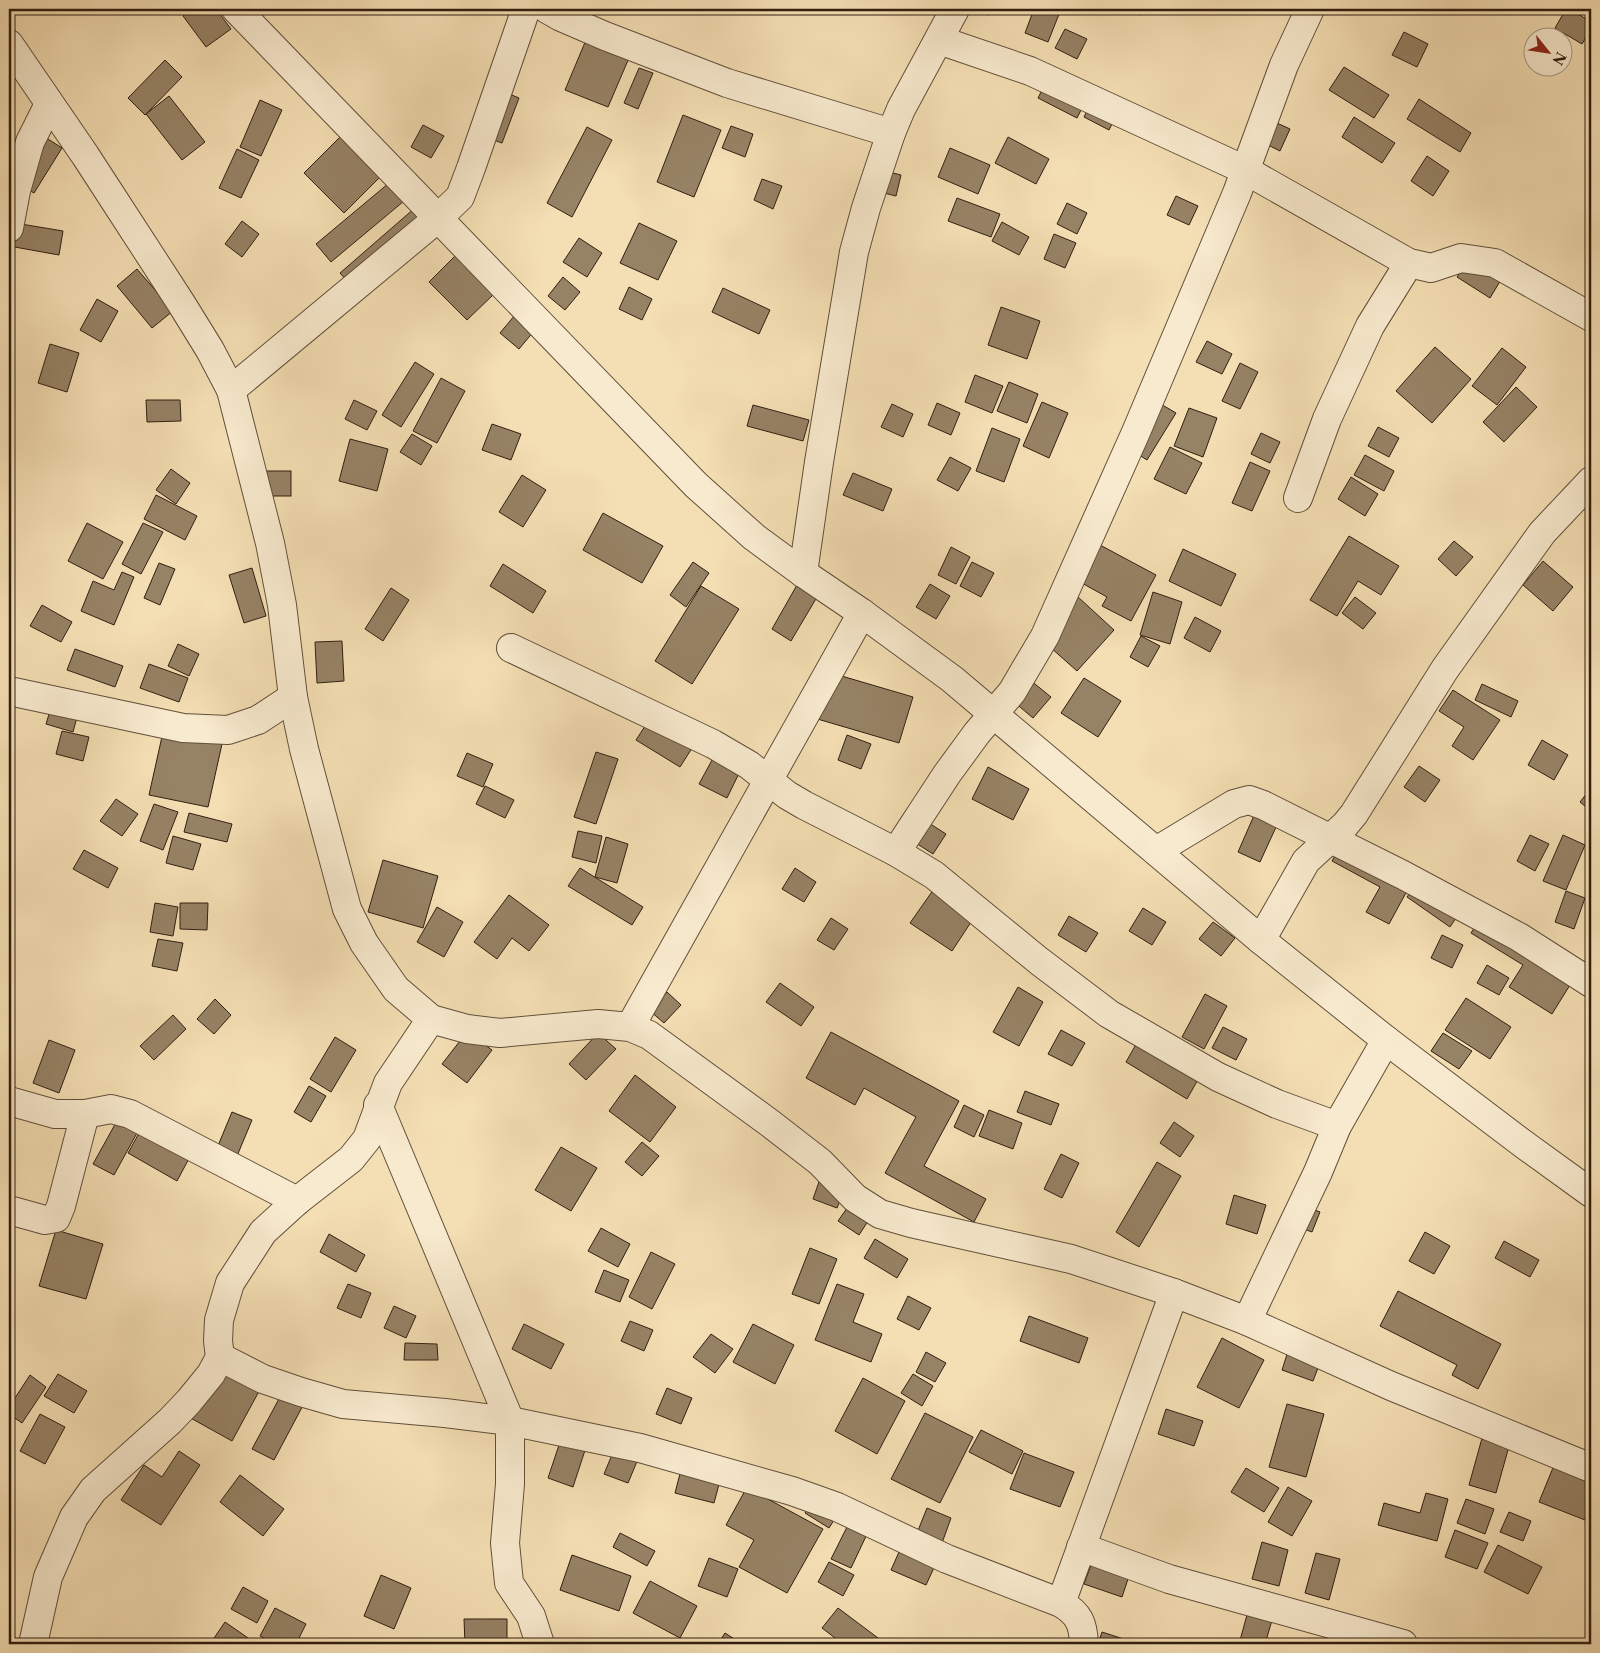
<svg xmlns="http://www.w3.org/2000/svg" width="1600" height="1653" font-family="'Libre Caslon Text',serif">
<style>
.building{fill:#968265;stroke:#301f11}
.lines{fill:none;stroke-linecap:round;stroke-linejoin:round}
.street-casing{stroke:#614f3a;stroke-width:30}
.street{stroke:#f8eace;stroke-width:28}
</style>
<rect width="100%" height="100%" fill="#f4deb3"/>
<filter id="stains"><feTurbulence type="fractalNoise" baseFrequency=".004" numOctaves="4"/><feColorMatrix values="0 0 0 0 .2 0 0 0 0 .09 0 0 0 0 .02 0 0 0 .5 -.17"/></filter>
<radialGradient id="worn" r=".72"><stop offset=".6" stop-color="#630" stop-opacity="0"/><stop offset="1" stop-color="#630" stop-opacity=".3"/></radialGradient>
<!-- building -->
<g class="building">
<path d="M192,9H216L231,29L206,47L183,16Z"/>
<path d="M971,9H991L988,15Z"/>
<path d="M1034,9H1061L1048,42L1025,33Z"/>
<path d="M1127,9H1144L1141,15Z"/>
<path d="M1566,9H1570L1591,22V29L1582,44L1555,28Z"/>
<path d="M1065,29L1087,39L1077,59L1055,48Z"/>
<path d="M1404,32L1428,44L1417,67L1392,55Z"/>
<path d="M586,40L629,58L608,107L565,90Z"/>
<path d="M165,60L182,77L145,115L128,98Z"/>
<path d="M1344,67L1389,95L1374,118L1329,90Z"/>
<path d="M639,68L653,73L638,109L624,103Z"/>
<path d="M1048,78L1087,98L1077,118L1038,98Z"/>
<path d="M495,88L519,98L502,143L477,134Z"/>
<path d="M1095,95L1120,108L1109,130L1084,117Z"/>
<path d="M169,96L205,142L182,160L146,114Z"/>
<path d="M1419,99L1471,133L1460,152L1407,119Z"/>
<path d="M260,100L282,110L261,156L240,147Z"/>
<path d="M683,115L721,130L694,197L657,182Z"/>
<path d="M1354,117L1395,143L1382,163L1342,137Z"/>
<path d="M1266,118L1290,129L1280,151L1256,139Z"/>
<path d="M423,125L444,136L431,158L411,147Z"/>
<path d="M731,126L753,134L745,157L722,148Z"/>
<path d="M587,127L612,140L572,217L547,203Z"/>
<path d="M34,130L62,148L34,193L9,178Z"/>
<path d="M341,136L381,176L344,213L304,173Z"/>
<path d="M1008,137L1049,159L1036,184L995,163Z"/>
<path d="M950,148L990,165L978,194L938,177Z"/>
<path d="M237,149L259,160L241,198L219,188Z"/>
<path d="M1427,156L1449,171L1433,196L1411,181Z"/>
<path d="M873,168L901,175L896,196L868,189Z"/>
<path d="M762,179L782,186L773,209L754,200Z"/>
<path d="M389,183L404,201L331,262L316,244Z"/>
<path d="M1176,196L1198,206L1189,225L1167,215Z"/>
<path d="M957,198L1000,214L991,237L948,221Z"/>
<path d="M1067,203L1087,213L1077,234L1057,224Z"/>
<path d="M416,207L432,226L356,291L340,273Z"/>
<path d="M242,221L259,234L242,257L225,244Z"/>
<path d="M9,222L63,231L59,255L9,246Z"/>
<path d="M1002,222L1029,237L1019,255L992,241Z"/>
<path d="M639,223L677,241L658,280L620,263Z"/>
<path d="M1054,234L1076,243L1065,268L1044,259Z"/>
<path d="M579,238L602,253L587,277L563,262Z"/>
<path d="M457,254L495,293L467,320L429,282Z"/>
<path d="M1470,258L1502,278L1490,298L1457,277Z"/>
<path d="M137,269L173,311L152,328L117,286Z"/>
<path d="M563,277L580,292L565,310L548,296Z"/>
<path d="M629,287L652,299L642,320L619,309Z"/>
<path d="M723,288L770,310L759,334L712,312Z"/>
<path d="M97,299L118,311L101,342L80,330Z"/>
<path d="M1001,307L1040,321L1027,359L988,345Z"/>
<path d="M515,315L534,331L519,349L500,333Z"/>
<path d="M1207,341L1232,354L1222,374L1196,362Z"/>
<path d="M50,344L79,353L67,392L38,383Z"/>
<path d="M1435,347L1471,379L1432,423L1396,391Z"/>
<path d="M1502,348L1526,367L1497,405L1472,386Z"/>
<path d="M415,362L434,374L401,427L382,415Z"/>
<path d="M1240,363L1258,372L1240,409L1222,401Z"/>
<path d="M975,375L1003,386L992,413L965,402Z"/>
<path d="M441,378L465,391L437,443L413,431Z"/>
<path d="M1009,382L1038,394L1027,423L997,411Z"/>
<path d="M1516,387L1537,407L1504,442L1483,422Z"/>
<path d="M1147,396L1176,413L1147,460L1119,442Z"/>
<path d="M146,400H180L181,421L147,422Z"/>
<path d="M354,400L377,411L367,430L345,419Z"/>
<path d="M1042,402L1068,413L1049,458L1023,446Z"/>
<path d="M937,403L960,413L951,435L928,425Z"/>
<path d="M892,404L913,414L903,437L881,427Z"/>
<path d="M753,405L809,420L803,441L747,426Z"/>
<path d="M1189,408L1217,418L1203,457L1174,446Z"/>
<path d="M492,424L521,434L511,460L482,450Z"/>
<path d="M1378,427L1399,438L1389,457L1368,446Z"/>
<path d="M992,428L1020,439L1004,482L976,471Z"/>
<path d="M1261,433L1280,442L1270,463L1251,454Z"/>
<path d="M412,434L432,446L421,465L400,452Z"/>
<path d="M350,439L388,449L377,491L339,481Z"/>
<path d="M1170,447L1202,463L1186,494L1154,479Z"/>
<path d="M1365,455L1394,471L1384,491L1354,475Z"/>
<path d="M950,457L971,468L958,491L937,480Z"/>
<path d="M1250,462L1270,471L1252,511L1232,503Z"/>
<path d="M171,469L190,483L176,504L156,490Z"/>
<rect x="261" y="471" width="30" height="25"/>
<path d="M853,473L892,489L883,511L843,495Z"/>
<path d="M522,475L546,490L523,527L499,512Z"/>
<path d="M1351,477L1378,494L1365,516L1338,499Z"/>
<path d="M156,495L197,516L185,540L144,519Z"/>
<path d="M603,513L663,546L642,583L583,550Z"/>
<path d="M87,523L123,542L103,579L68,561Z"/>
<path d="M143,523L163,532L141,574L122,564Z"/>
<path d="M1349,536L1399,566L1381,595L1358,581L1337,616L1310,600Z"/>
<path d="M1454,541L1473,557L1456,576L1438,559Z"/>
<path d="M1100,545L1156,575L1131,621L1102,606L1107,597L1080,582Z"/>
<path d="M951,547L970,557L956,584L938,575Z"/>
<path d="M1183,549L1236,574L1221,606L1169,581Z"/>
<path d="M1543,561L1573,587L1553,611L1523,585Z"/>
<path d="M693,562L709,573L686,607L670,595Z"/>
<path d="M972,562L994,573L981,597L960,586Z"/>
<path d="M159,563L175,569L160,605L144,598Z"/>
<path d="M503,564L546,591L533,613L490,586Z"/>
<path d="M252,568L266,616L244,623L229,575Z"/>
<path d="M122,572L134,577L114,625L81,611L93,581L114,590Z"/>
<path d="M930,584L950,596L936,619L916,607Z"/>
<path d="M797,585L817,597L791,641L772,629Z"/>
<path d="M701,586L739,609L692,684L655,661Z"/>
<path d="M391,588L409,600L383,641L365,629Z"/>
<path d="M1153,592L1182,602L1170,644L1140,635Z"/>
<path d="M1078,597L1114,630L1077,671L1041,639Z"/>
<path d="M1355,597L1376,613L1363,629L1342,613Z"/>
<path d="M42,605L72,622L61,642L30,626Z"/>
<path d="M1195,617L1221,631L1210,652L1184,638Z"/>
<path d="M1141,636L1160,646L1148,667L1130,657Z"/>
<path d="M342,641L344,681L317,683L315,642Z"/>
<path d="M178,644L199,654L189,676L168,666Z"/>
<path d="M75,649L123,666L115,687L67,670Z"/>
<path d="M149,664L188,678L179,702L140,688Z"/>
<path d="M828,672L913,697L899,743L814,718Z"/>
<path d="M1084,678L1121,701L1098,737L1061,713Z"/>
<path d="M1030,680L1051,697L1033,718L1013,701Z"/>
<path d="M1482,684L1518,701L1511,717L1475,700Z"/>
<path d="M1453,690L1500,720L1473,760L1452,746L1464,727L1439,711Z"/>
<path d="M54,698L80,706L73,732L46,724Z"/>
<path d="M651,717L694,745L680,767L636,740Z"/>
<path d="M62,731L89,737L83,761L56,754Z"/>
<path d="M163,732L222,744L208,807L149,795Z"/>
<path d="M847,735L871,744L861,769L838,760Z"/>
<path d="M1542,740L1568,755L1554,780L1528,765Z"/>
<path d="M718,749L744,763L727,798L699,784Z"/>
<path d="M596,752L618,759L596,824L574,817Z"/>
<path d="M467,753L493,764L483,787L457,776Z"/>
<path d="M1419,766L1440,780L1425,802L1404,787Z"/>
<path d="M988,767L1029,789L1013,820L972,799Z"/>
<path d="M485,786L514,800L505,818L476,804Z"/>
<path d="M1591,788V811L1580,802Z"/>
<path d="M116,799L138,814L122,836L100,821Z"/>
<path d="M154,804L178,812L163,850L140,841Z"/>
<path d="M1259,804L1282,814L1260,862L1238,852Z"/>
<path d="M907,809L946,834L933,854L894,829Z"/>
<path d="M189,813L232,824L227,842L184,832Z"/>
<path d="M578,831L602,836L596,863L572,857Z"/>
<path d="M1530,835L1549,844L1535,871L1517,861Z"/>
<path d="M1563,835L1585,845L1566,890L1543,881Z"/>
<path d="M173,836L201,844L193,870L166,863Z"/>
<path d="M606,837L628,844L617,883L595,877Z"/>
<path d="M1344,839L1414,878L1389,924L1366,912L1380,887L1332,861Z"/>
<path d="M84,850L118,868L108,888L73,869Z"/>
<path d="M383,860L438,876L423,928L368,912Z"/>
<path d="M580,868L643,907L632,925L568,886Z"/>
<path d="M795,868L816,882L804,902L782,889Z"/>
<path d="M1421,876L1464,906L1450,927L1407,897Z"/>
<path d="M936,886L977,913L952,951L910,923Z"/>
<path d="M1566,891L1585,898L1574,929L1555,922Z"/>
<path d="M509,895L549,925L529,951L512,938L497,959L474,942Z"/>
<path d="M155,903L178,907L173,936L150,932Z"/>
<path d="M180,903H208L207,930L180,929Z"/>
<path d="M437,907L463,922L444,957L417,942Z"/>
<path d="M1143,908L1166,922L1152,945L1129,931Z"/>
<path d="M1483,914L1578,972L1552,1014L1509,987L1523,965L1471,933Z"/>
<path d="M1069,916L1098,933L1086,952L1058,935Z"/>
<path d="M831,918L848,929L834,950L817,940Z"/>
<path d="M1213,922L1235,938L1221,956L1199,939Z"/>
<path d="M1442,935L1463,945L1452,968L1431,958Z"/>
<path d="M158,939L183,943L177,971L152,966Z"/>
<path d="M1487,965L1509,978L1499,995L1477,983Z"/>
<path d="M780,983L814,1007L801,1026L766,1002Z"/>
<path d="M1018,987L1043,1002L1019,1046L993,1032Z"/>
<path d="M667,992L681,1005L664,1023L650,1011Z"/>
<path d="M1205,994L1227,1006L1204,1049L1182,1037Z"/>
<path d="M1466,998L1511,1027L1490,1059L1445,1030Z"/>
<path d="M215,999L231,1015L214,1034L197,1019Z"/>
<path d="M173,1015L186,1029L154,1060L140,1046Z"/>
<path d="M1223,1027L1247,1039L1236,1060L1212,1048Z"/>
<path d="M1061,1030L1085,1043L1072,1066L1048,1054Z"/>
<path d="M467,1032L492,1050L467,1083L442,1064Z"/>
<path d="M831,1032L959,1101L924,1166L986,1199L974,1222L885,1173L916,1117L864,1088L855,1105L806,1078Z"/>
<path d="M1143,1032L1204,1069L1187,1099L1126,1062Z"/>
<path d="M598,1033L616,1049L586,1080L569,1064Z"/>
<path d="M1443,1033L1472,1051L1459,1069L1431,1051Z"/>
<path d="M335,1037L356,1050L331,1092L310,1079Z"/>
<path d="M49,1040L75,1050L59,1093L33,1083Z"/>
<path d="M635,1075L676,1107L650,1142L609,1111Z"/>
<path d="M309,1086L326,1096L311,1122L294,1112Z"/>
<path d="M1025,1091L1059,1104L1051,1125L1017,1112Z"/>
<path d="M964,1105L984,1115L974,1137L954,1127Z"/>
<path d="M123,1110L143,1122L114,1175L93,1164Z"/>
<path d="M989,1110L1022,1123L1013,1149L979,1136Z"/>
<path d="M232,1112L252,1120L237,1156L217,1148Z"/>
<path d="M1174,1122L1194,1136L1180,1157L1160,1143Z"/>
<path d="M144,1124L193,1151L177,1181L128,1153Z"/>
<path d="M642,1142L659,1156L642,1176L625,1162Z"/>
<path d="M561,1147L597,1168L571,1211L535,1190Z"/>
<path d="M1061,1154L1079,1163L1062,1198L1044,1189Z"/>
<path d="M1157,1162L1181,1176L1139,1247L1116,1232Z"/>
<path d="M820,1179L845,1189L837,1208L813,1199Z"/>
<path d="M1234,1195L1266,1205L1257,1234L1226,1224Z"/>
<path d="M852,1201L872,1215L859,1235L838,1221Z"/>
<path d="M1299,1204L1320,1212L1312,1232L1291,1224Z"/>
<path d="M601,1228L630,1244L618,1267L588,1251Z"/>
<path d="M56,1230L103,1244L86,1299L39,1286Z"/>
<path d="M1425,1232L1450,1246L1434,1274L1409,1261Z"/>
<path d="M329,1234L365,1255L356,1272L320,1252Z"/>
<path d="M875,1239L908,1259L897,1278L864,1258Z"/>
<path d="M1504,1241L1539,1260L1530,1277L1495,1258Z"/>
<path d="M810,1248L837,1259L819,1304L792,1294Z"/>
<path d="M651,1252L675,1264L652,1309L629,1297Z"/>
<path d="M604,1270L629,1280L620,1302L595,1292Z"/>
<path d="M348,1284L371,1293L361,1318L337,1308Z"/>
<path d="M837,1284L864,1294L853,1322L882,1334L871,1362L815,1340Z"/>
<path d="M1398,1291L1501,1344L1478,1389L1452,1375L1457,1365L1380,1326Z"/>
<path d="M908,1296L931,1308L919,1330L897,1319Z"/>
<path d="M394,1306L416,1316L406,1338L384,1328Z"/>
<path d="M1029,1316L1088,1338L1079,1363L1020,1341Z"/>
<path d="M630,1321L653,1330L644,1351L621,1341Z"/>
<path d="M524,1324L564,1344L551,1369L512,1349Z"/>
<path d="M753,1324L794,1345L775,1384L733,1362Z"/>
<path d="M711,1334L733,1349L715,1373L693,1357Z"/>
<path d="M1222,1338L1264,1360L1239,1408L1197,1387Z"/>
<path d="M405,1343L437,1344L438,1360H404Z"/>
<path d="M1289,1348L1321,1360L1313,1381L1282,1370Z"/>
<path d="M926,1352L946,1363L935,1382L916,1372Z"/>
<path d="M218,1359L263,1384L232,1441L187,1416Z"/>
<path d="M58,1374L87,1391L74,1413L44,1396Z"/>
<path d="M913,1374L933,1386L922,1406L901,1393Z"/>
<path d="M30,1375L46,1387L22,1423L9,1414V1393L15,1398Z"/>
<path d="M863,1378L905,1401L877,1454L835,1431Z"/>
<path d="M287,1384L308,1396L274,1460L252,1449Z"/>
<path d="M667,1388L692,1398L681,1424L656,1414Z"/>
<path d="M1287,1404L1324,1414L1306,1477L1269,1467Z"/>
<path d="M1166,1409L1203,1421L1194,1446L1158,1434Z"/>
<path d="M925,1413L973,1437L940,1503L891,1479Z"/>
<path d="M40,1414L65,1427L45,1464L20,1451Z"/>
<path d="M565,1427L590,1435L573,1487L548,1478Z"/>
<path d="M981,1430L1023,1451L1012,1474L969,1452Z"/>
<path d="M1484,1431L1511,1439L1496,1493L1469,1485Z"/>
<path d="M614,1450L638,1459L628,1483L604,1474Z"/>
<path d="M179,1451L200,1465L161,1525L121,1500L144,1465L162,1477Z"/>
<path d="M1024,1453L1074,1472L1060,1507L1010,1489Z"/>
<path d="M1559,1453L1591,1466V1504L1585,1520L1539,1502Z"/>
<path d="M682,1466L721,1477L714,1503L675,1493Z"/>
<path d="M1246,1468L1279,1488L1264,1512L1231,1492Z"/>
<path d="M757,1469L766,1498L823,1529L787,1593L739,1567L754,1540L726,1525Z"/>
<path d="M240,1475L284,1509L263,1536L220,1502Z"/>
<path d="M1288,1487L1312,1501L1292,1536L1268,1522Z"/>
<path d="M1426,1493L1448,1499L1437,1541L1378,1525L1384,1503L1420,1513Z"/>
<path d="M817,1494L841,1509L829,1528L805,1513Z"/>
<path d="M1466,1499L1494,1509L1485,1534L1457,1523Z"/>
<path d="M927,1508L951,1518L942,1543L917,1533Z"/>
<path d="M1509,1512L1531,1521L1523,1541L1500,1532Z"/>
<path d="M849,1523L868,1532L851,1568L831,1559Z"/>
<path d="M1455,1530L1488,1543L1477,1569L1445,1557Z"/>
<path d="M620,1533L655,1551L647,1566L613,1547Z"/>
<path d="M1262,1542L1288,1550L1279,1586L1252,1579Z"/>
<path d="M903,1543L938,1559L926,1585L891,1570Z"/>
<path d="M1498,1545L1542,1567L1528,1594L1484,1572Z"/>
<path d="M1316,1553L1340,1559L1329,1600L1305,1593Z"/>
<path d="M572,1555L631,1576L619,1611L560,1590Z"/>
<path d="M1094,1557L1131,1570L1122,1597L1084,1584Z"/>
<path d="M709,1558L738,1569L727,1597L698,1586Z"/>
<path d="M829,1562L854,1575L843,1596L818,1582Z"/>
<path d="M381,1575L411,1588L394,1629L364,1616Z"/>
<path d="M650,1581L697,1606L680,1638L633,1613Z"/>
<path d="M243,1587L268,1601L257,1623L231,1609Z"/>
<path d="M1250,1604L1275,1610L1265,1644H1239Z"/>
<path d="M275,1608L306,1624L296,1644H276L260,1636Z"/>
<path d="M838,1608L886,1644H843L822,1628Z"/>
<path d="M464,1619H507V1644H465Z"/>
<path d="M225,1622L251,1640L249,1644H210Z"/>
<path d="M1102,1632L1139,1644H1098Z"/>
<path d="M725,1633L742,1644H718Z"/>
</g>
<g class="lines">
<defs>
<g id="street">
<path d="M236,9L696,485L754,537L803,573L862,613L952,679L1261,940L1386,1040L1526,1146L1591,1193"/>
<path d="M547,9L561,17L605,36L727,83L891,133"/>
<path d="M939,40L1030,71L1245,170L1409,263L1431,268L1461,258L1495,263L1591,317"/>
<path d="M9,44L85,155L181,303L210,350L231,390L270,543L282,605L293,697L304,749L347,909L364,943L396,989L431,1019L467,1029L500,1033L598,1024L630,1027L649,1035L771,1124L820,1162L855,1198L880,1214L911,1223L1071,1259L1174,1293L1247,1321L1391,1386L1591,1468"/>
<path d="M9,228L16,191L30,142L49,104"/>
<path d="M231,390L438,218L460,197L471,168L526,9"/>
<path d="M1298,498L1327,419L1370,326L1409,263"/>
<path d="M803,573L819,462L854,252L866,208L891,133L901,109L955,9"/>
<path d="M511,648L713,744L749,765L787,795L804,805L896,852L934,875L1039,961L1109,1014L1218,1077L1277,1104L1337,1126"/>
<path d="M9,691L183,728L228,730L258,720L293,697"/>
<path d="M1156,851L1234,804L1249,800L1263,805L1403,875L1519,937L1591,983"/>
<path d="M896,852L947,774L977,733L1012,692L1045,636L1136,432L1237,193L1284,65L1310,9"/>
<path d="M1261,940L1306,861L1345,825L1354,814L1445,669L1542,533L1591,481"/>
<path d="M630,1027L862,613"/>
<path d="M9,1101L55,1114H85L111,1109L130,1114L297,1201"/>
<path d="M378,1105L510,1421V1484L505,1543L509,1583L531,1616L540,1644"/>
<path d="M9,1210L45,1220L56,1218L61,1206L85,1114"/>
<path d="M1247,1321L1318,1172L1337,1126L1386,1040"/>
<path d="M220,1357L263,1379L301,1392L343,1404L445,1413L510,1421L640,1448L792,1491L837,1507L947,1559L1061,1603C1079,1614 1083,1623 1084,1644"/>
<path d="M1081,1547L1169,1579L1403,1644"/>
<path d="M1061,1603L1174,1293"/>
<path d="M33,1644L48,1577L74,1517L93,1490L170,1421L189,1401L211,1374L220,1357L218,1341L219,1320L230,1283L263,1232L297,1201L351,1159L367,1139L388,1083L431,1019"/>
</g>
</defs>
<!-- street casing -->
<use href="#street" class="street-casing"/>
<!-- street -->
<use href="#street" class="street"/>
</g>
<!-- margin -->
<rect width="1600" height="1653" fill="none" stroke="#f4deb3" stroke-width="30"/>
<rect x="10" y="10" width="1580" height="1633" fill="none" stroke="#301f11" stroke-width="2.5"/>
<rect x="15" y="15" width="1570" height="1623" fill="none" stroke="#301f11"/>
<!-- north arrow -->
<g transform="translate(1548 52) rotate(120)"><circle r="24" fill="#f8eace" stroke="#a89982"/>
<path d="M0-4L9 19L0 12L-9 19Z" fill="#8f2418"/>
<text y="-8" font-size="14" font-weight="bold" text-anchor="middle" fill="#301f11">N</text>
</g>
<rect width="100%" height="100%" filter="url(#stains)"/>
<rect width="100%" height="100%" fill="url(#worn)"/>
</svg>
